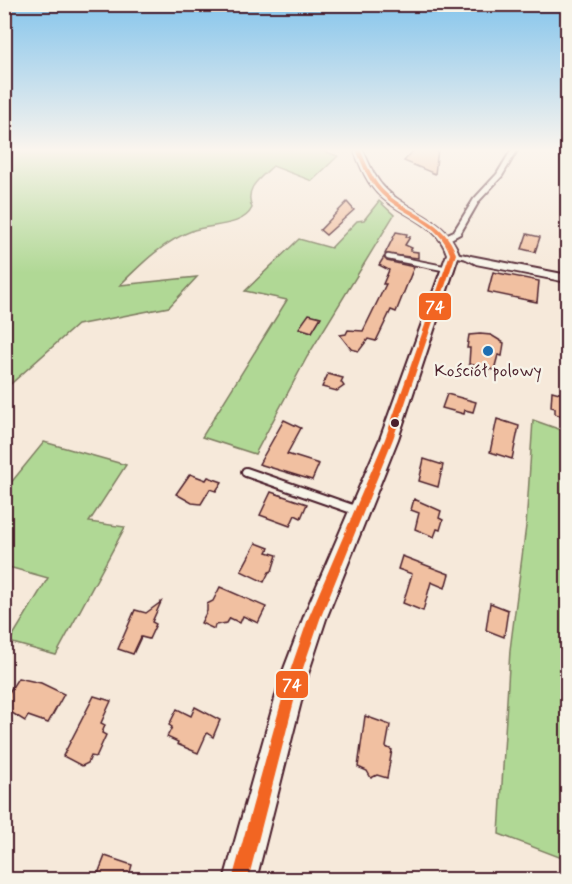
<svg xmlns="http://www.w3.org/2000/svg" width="572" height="884" font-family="Mynerve,sans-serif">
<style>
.green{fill:#b0d895;stroke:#7d7c60;stroke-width:1.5}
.building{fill:#f1c0a1;stroke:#4a1f2b;stroke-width:1.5}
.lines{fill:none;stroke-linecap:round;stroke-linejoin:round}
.lane-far1-casing{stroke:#4a1f2b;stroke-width:8}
.lane-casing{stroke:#4a1f2b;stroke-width:12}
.street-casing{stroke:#4a1f2b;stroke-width:4}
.secondary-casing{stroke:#4a1f2b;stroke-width:4}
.lane-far1{stroke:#f7f3e8;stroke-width:4.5}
.lane{stroke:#f7f3e8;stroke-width:8}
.street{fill:#f7f3e8;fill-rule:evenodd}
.secondary{fill:#f7f3e8;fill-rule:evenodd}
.bus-1-casing{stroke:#f7f3e8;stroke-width:5}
.bus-1{fill:#f26522;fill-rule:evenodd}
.poi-dot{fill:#1f6fb2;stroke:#f7f3e8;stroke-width:2}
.bus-dot{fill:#4a1f2b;stroke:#f7f3e8;stroke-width:2}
.labels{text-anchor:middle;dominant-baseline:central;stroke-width:5;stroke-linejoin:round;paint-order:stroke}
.poi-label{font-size:18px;fill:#4a1f2b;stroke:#f7f3e8}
.line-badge{stroke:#f7f3e8;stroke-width:2}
.badge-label{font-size:16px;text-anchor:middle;font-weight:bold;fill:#fff}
</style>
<rect width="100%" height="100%" fill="#f6e9da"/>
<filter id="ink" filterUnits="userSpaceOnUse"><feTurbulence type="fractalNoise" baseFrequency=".0167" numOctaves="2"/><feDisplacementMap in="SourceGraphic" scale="12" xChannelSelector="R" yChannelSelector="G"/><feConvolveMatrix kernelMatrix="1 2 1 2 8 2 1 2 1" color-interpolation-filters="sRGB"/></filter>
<g filter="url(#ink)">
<!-- green -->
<g class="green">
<path d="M5,149H318L338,156L312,181L273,166C259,179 244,188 252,208C243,227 212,224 194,230C164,241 142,263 120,285L197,277L169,307L77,325L5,389Z"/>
<path d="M379,201L394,215L307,357L255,454L202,437L287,300L245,291L299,239L331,248L357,221L364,220Z"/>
<path d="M533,420L567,432V860L499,834L510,650L526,526Z"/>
<path d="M44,442L126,465L89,522L125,527L56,655L9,642L48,578L5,566V490Z"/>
</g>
<!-- building -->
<g class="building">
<path d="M415,149H438L435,174L404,161Z"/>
<path d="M347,202L354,210L326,235L320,230Z"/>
<path d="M396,232L407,234L406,237H410L405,245L412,248L410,251L418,252V258L385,254Z"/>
<path d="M527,234L540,237L535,252L522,249Z"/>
<path d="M384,257L387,261L414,267L396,312L391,310L376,341L368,339L359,351L351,349L340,335L346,334L348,330L363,331L386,284H383L389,270L379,265Z"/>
<path d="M493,272L539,281L537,302L488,292Z"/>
<path d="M309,314L321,317L312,332L299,328Z"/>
<path d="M480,334L491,335L504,343L502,356L498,355L494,370L469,364L470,348H467L469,335Z"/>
<path d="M328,374L343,378L341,382L344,386L337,391L322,387Z"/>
<path d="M552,391L567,395V417L555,414V408L551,407Z"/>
<path d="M447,394L476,402L473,412L465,410L464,414L442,408Z"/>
<path d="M497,419L519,426L512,459L490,452Z"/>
<path d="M284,420L301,428L287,454L319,464L312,480L259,464Z"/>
<path d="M424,459L443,465L438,487L419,481Z"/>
<path d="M190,474L206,480L208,477L222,482L216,491L210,489L201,504L192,503L176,494Z"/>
<path d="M271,492L307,504L301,518L295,515L290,526L260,515Z"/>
<path d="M414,499L441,511L439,518L443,520L440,530L437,529L434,537L415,529L419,513L411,510Z"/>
<path d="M256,543L269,548L267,552L277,555L272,571L269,572L264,582L241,571Z"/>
<path d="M402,556L449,574L445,588L431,582L423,611L403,603L412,574L398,569Z"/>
<path d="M220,587L266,607L258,623L243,616L240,623L230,618L227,623L215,625L214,629L201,623L207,611V604L213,601Z"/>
<path d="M161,602L152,622L156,624L149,639L141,637L133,654L118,649L135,610L146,613Z"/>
<path d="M490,603L508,610L504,637L486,630Z"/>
<path d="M18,678L41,683L64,694L48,723L28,716L25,721L4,708V700Z"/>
<path d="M94,696L111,701L101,723L105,725L102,733L106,735L96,757L91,756L88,763L82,766L63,756Z"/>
<path d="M195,707L220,720L213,737L207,733L198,753L177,744L178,742L167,737L172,727L169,725L177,709L191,716Z"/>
<path d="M365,716L390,725L386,747L392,750L387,778L377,775L371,778L367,771L358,767Z"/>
<path d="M105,856L132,865L128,879H96Z"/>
</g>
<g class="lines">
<defs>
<g id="lane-far1">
<path d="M388,257L448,269"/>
<path d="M467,257L477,262L568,280"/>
</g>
<path id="lane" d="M246,472L358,511"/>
<g id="street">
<path d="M512,149H518L502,176L479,201L460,234L449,240H443V236L454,231L474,199L497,174Z"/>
<path d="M450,252L568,275V280L453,256L449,254Z"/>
</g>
<path id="secondary" d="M354,149H362C369,164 374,179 386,190C410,214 447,219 459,254L398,439L326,619L308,674L256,880H224L282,674L306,611L380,439L447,254C438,223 404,217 382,197C368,185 361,167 354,149Z"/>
</defs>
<!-- lane-far1 casing -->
<use href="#lane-far1" class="lane-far1-casing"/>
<!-- lane casing -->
<use href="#lane" class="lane-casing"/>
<!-- street casing -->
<use href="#street" class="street-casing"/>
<!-- secondary casing -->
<use href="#secondary" class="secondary-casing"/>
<!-- lane-far1 -->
<use href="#lane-far1" class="lane-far1"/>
<!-- lane -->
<use href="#lane" class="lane"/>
<!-- street -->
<use href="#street" class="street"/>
<!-- secondary -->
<use href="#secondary" class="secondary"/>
<defs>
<path id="bus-1" d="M356,149H360C367,165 373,182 387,194C411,215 445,220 456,254L393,439L320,619L301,674L248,880H232L289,674L308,619L385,439L450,254C440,222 404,216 381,194C369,182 362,165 356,149Z"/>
</defs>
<!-- bus-1 casing -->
<use href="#bus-1" class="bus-1-casing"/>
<!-- bus-1 -->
<use href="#bus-1" class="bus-1"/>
</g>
</g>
<!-- sky -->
<linearGradient id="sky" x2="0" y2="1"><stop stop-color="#86c5ec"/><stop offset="0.55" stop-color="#fbf5ee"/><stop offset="1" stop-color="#fbf5ee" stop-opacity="0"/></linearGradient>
<rect width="572" height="273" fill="url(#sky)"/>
<!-- markers -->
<circle class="poi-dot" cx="488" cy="351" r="6"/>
<circle class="bus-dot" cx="395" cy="423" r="5"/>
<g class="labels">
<!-- poi labels -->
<g class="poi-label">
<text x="488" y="371">Kościół polowy</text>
</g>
</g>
<g class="line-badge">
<rect x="418" y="292" width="34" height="29" rx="6" fill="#f26522"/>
<rect x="275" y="670" width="34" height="29" rx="6" fill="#f26522"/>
</g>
<g class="badge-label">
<text x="435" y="312">74</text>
<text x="292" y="690">74</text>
</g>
<!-- margin -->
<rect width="572" height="884" fill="none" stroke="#f7f3e8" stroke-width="24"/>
<rect x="12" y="12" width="548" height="860" fill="none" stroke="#4a1f2b" stroke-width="2" filter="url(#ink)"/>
</svg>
